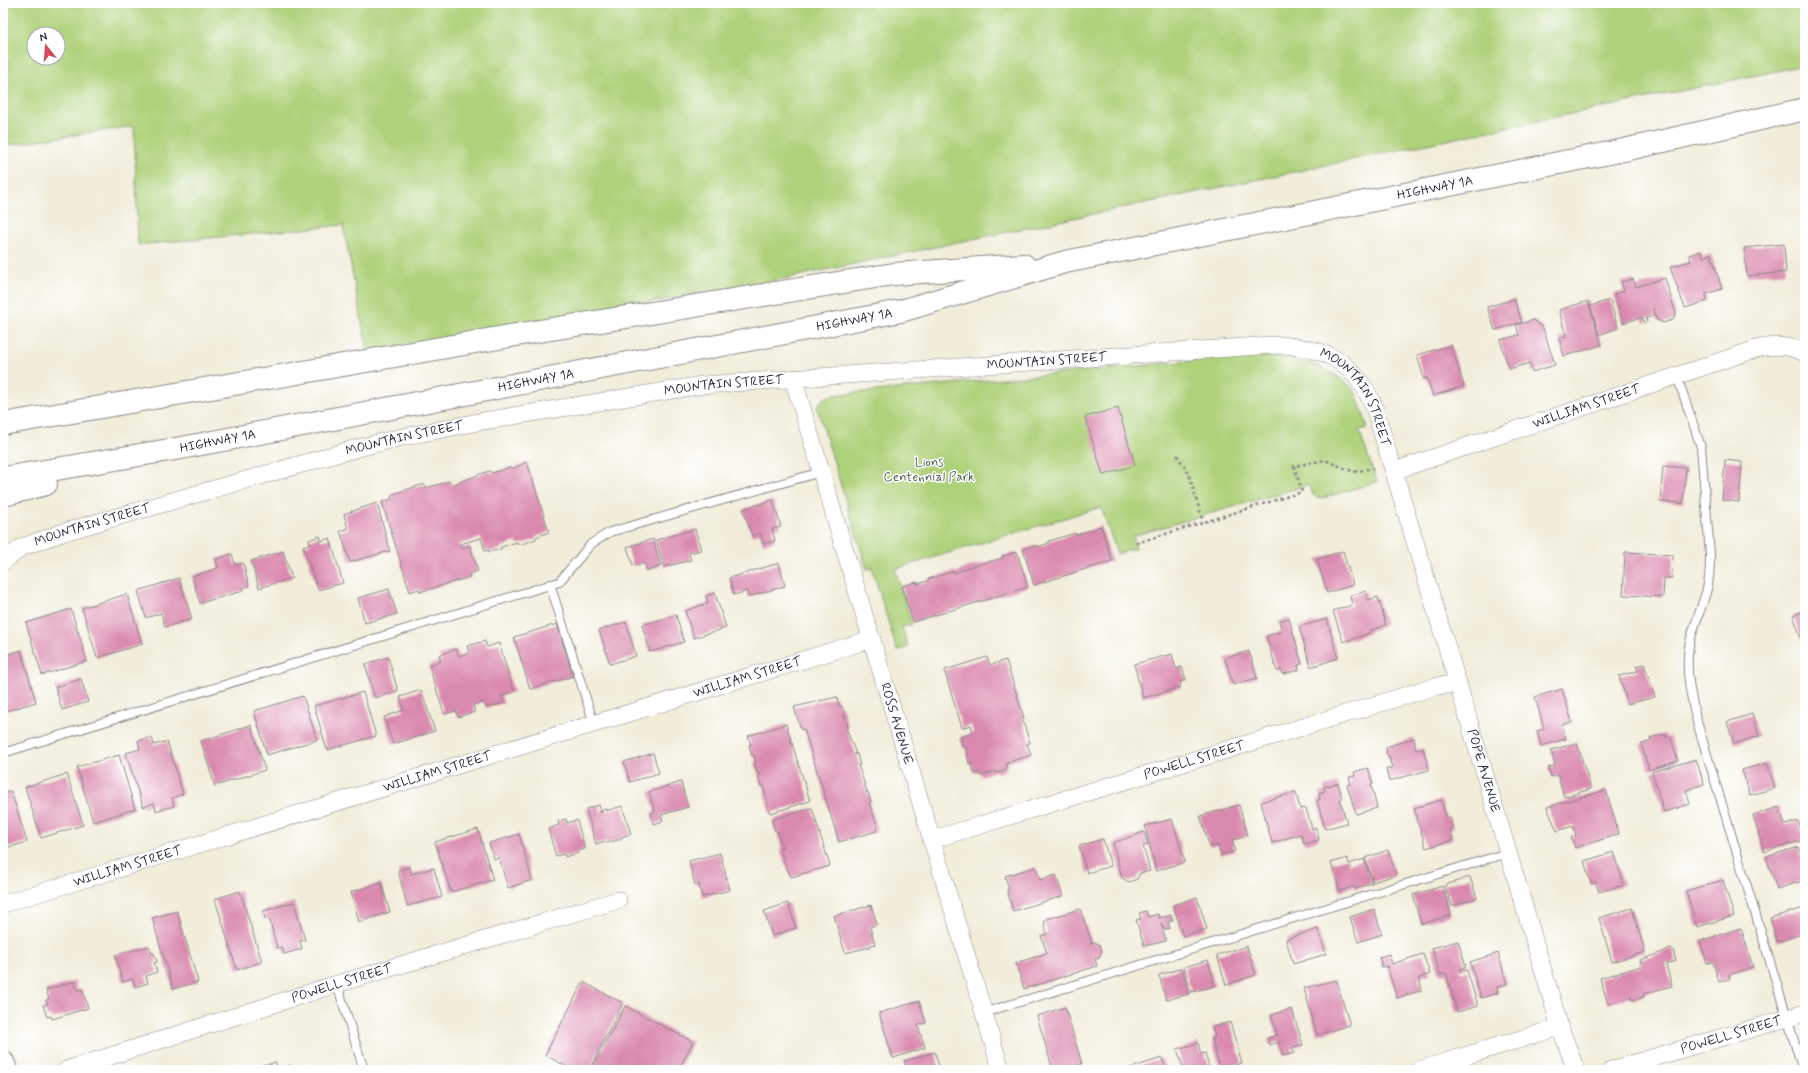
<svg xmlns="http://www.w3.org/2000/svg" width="1808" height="1073" font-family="Mynerve,sans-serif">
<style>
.green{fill:#aed27a;stroke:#687a5a;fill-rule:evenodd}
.building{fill:#da89ae}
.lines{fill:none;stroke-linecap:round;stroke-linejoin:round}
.lane-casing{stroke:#8a888a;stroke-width:10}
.street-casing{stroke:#8a888a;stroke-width:18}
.secondary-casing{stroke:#8a888a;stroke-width:24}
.primary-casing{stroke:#8a888a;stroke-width:24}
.path{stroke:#8a888a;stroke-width:2.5;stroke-dasharray:3 3;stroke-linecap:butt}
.lane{stroke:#fff;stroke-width:8}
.street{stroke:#fff;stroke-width:17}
.secondary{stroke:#fff;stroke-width:22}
.primary{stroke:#fff;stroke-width:22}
.labels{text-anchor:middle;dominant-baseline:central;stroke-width:3;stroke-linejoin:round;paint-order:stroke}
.street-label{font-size:13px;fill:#22223b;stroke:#fff}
.park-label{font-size:13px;fill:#536051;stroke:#fff}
</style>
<rect width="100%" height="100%" fill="#fff"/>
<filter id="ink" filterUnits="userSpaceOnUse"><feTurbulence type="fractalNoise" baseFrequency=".025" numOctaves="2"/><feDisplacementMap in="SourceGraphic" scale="8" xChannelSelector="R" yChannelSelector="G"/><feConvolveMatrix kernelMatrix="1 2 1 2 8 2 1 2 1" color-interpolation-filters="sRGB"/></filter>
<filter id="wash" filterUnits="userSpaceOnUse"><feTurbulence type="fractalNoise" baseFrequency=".012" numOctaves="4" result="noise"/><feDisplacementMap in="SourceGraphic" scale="16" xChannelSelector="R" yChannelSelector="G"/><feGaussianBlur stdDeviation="0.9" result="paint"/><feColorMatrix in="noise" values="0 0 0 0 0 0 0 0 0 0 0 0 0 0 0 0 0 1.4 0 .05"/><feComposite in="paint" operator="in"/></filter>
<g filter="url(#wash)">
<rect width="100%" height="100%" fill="#f1edd9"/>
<!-- green -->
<g class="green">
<path d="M3,3H1805V65L787,278L368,353L343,225L138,245L134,126L3,146ZM34,34H58V58H34Z"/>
<path d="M1253,355L1295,359L1315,365L1334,374L1351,387L1356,394L1368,428L1359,430L1377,482L1322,498L1314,496L1308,485L1133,536L1136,548L1117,554L1101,507L895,569L912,624L902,627L908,647L897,651L872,568L867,569L817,408C820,400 825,397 833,395Z"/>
</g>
<g id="blocks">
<!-- building -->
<g class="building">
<path d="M1784,244L1786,272L1747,276L1744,248Z"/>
<path d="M1701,251L1703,257L1711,254L1722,289L1706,294L1707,301L1685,308L1670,267L1691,261L1689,255Z"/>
<path d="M1665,278L1676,314L1673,320L1663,323L1657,320L1653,308L1655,316L1646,318L1647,322L1644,323L1642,317L1623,323L1614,294L1624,291L1621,282L1633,279L1636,287Z"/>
<path d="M1514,299L1522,322L1495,330L1487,307Z"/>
<path d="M1610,300L1618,328L1599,335L1590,306Z"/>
<path d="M1588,301L1602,345L1564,356L1559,338L1566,336L1559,310Z"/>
<path d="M1534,320L1543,328L1555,365L1532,372L1530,363L1509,369L1500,340L1519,335L1516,325Z"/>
<path d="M1451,345L1464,386L1433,396L1427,378L1424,379L1417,355Z"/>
<path d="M1118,408L1135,465L1103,475L1085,417Z"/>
<path d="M1725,460L1742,462L1739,502L1722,500Z"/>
<path d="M527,462L549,532L536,537V539L522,544H517V542L501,547V549L489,552V550L485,551L481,538L460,544L461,548L470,546L478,571L469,574L470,577L420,592L419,589L410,592L382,502L392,499L391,496L393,494L421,485H425L426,488L450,481L451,485L489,471L492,473L511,467L512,469Z"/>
<path d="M1663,466L1686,468L1683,503L1660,502Z"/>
<path d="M773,500L781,527L772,529L775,541L763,544L760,533L752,536L743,509Z"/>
<path d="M377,503L390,551L350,562L340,531L348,529L344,514Z"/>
<path d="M1101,526L1112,561L1034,585L1023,549L1038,545V547L1049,543V541L1075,533L1076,535Z"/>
<path d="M695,529L701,550L689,553L691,560L664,567L656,540Z"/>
<path d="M320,536L321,541L330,538L343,583L318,590L303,546L310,544L309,540Z"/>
<path d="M653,539L661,566L647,571L644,563L633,566L627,547Z"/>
<path d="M283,551L292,578L259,588L251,561Z"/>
<path d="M1343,551L1353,585L1327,593L1317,559Z"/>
<path d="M1017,552L1028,587L913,622L902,586L917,582V584L928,581V579L954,571L955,573L965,569V568L1003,558L1002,556Z"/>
<path d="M1625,552L1673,555L1672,578H1664L1663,597L1623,595Z"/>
<path d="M232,554L235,565L243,563L249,586L242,588L243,591L200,603L192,576L218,568L216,559Z"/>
<path d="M779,563L785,586L748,597L747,591L734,595L729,578Z"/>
<path d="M179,578L192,619L165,627L161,613L146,618L138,591Z"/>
<path d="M389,589L397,614L365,623L358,598Z"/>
<path d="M1365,591L1368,600L1378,597L1386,625L1370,631V633L1343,642L1333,611L1352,605L1350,596Z"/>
<path d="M715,593L726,628L694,638L685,611L708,603L706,596Z"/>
<path d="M127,594L142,644L97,658L82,608Z"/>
<path d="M71,609L87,661L42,675L26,623Z"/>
<path d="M1805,611V650L1793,615Z"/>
<path d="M676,615L684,642L650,652L642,625Z"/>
<path d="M1289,618L1302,664L1298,665L1299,670L1283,674L1282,670L1277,671L1266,636L1282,631L1279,621Z"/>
<path d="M1327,619L1338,658L1311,667L1299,627Z"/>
<path d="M626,622L636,656L610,664L599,630Z"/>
<path d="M557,624L573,676L530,689L514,637Z"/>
<path d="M485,641L487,647L499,643L514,692L501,696L504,703L486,708L484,702L473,705L475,712L458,717L456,711L444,714L429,665L441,661L439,655L456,649L459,656L469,653L467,646Z"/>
<path d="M21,650L36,702L3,712V656Z"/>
<path d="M1249,651L1257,678L1233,685L1225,658Z"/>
<path d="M1172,654L1176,669L1182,667L1186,680L1180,682L1181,687L1143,698L1134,664Z"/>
<path d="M388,657L398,691L375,698L365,664Z"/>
<path d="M987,657L990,665L1006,660L1024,718H1022L1030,743L1027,744L1031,755L1006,763L1007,768L1005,769V771L996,773L995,771L981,776L979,772L974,773L971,763L969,764L966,747L963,748L960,737L973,733L971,725L962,728L945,673V670Z"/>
<path d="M1644,664L1655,697L1628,704L1619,676L1638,671L1636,666Z"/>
<path d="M81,679L88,702L62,710L55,687Z"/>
<path d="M1562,689L1572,722L1562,725L1566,739L1541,746L1537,731L1544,729L1535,697Z"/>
<path d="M421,690L435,731L393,744L384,717L404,710L400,697Z"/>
<path d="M363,692L376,736L327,750L314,706Z"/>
<path d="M303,696L317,740L267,755L254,711Z"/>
<path d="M837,697L839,706H842L845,716L843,717H845L848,727L846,728L856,754H854H857L860,765H858L867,791L866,793L868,792L871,802L869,803L878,828L876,829L877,831L839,842L804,729L801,730L794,707Z"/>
<path d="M1752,714L1759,736L1734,744L1727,722Z"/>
<path d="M786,724L810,801L771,813L769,812L763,785L761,786L758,775L761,773L758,774L754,764L756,763L754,755L752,756L749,745H751L748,736Z"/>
<path d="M251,725L265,770L215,786L201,741Z"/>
<path d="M1665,734L1666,737L1670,736L1678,761L1649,770L1641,744L1651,741L1650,738Z"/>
<path d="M152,737L154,745L167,741L183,794L172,798L174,806L156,811L154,803L143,807L126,753L140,749L138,741Z"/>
<path d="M1414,738L1416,750L1423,748L1429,770L1389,781L1386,769L1392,768L1389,757L1388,758L1386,751L1387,750L1386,747Z"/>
<path d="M1577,743L1591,789L1564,797L1558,775L1551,777L1548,768L1555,765L1551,750Z"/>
<path d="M653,753L659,773L630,782L624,762Z"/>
<path d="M119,755L135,809L93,822L77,767Z"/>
<path d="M1696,759L1704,784L1686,790L1690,804L1664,812L1652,772Z"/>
<path d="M1767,763L1775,788L1750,795L1742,770Z"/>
<path d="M1368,768L1373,784L1371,785L1377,808L1356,814L1347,785L1351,784L1349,777L1355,776L1354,772Z"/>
<path d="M67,774L83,825L41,838L25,787Z"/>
<path d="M681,782L688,807L661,815L663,821L654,824L651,813L655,812L649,792Z"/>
<path d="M1338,783L1342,799L1340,800L1347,823L1325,829L1317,800H1320L1319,793L1325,791L1324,787Z"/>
<path d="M1606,790L1619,834L1575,848L1571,837L1576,836L1573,826L1557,831L1547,807Z"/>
<path d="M11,791L27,842L3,849V794Z"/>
<path d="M1296,792L1300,809L1306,808L1312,829L1316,828L1319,840L1304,844L1301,834L1272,843L1261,802Z"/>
<path d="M1441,800L1447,819L1450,818L1453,828L1450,829L1453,840L1426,848L1414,808Z"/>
<path d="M599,805L601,813L602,810L606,809V811L622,806L631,834L621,837V839L607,843L606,841L596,844L586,809Z"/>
<path d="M1239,805L1248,836L1232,840L1235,851L1221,855L1218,845L1210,847L1200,816Z"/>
<path d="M1779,807L1785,825L1798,821L1804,840L1764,852L1753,815Z"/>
<path d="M812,808L830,866L791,877L783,859L785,857L783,858L780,848L782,847L777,831H775L772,821L774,819Z"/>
<path d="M566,819L567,823L577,820L585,849L578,851V853L565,857L564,854L556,856L548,829L559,825L558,821Z"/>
<path d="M1172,819L1185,862L1156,871L1145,826Z"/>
<path d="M478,829L493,880L451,892L435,842Z"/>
<path d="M1144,832L1148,845L1143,846L1150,871L1140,873L1137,879L1129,882L1122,878L1113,843Z"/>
<path d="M519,834L532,880L508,888L499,858L494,859L489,843Z"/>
<path d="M1103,839L1111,866L1087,873L1079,846Z"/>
<path d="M1799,847L1805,868V880L1777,889L1766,857Z"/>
<path d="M1388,850L1396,875L1373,882L1365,858Z"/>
<path d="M1614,852L1624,885L1599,892L1596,883L1591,884L1584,861Z"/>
<path d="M720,853L730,890L702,897L699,884L695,885L689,861Z"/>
<path d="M1347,858L1349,864L1364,859L1372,883L1355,889L1354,886L1340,891L1331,863Z"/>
<path d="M410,867L411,874L434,868L442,897L407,906L398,870Z"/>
<path d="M1036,867L1040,880L1056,875L1063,896L1013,911L1007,890L1009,889L1005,876Z"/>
<path d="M1470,877L1477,898L1452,906L1445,885Z"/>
<path d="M1723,880L1734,916L1697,927L1686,891Z"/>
<path d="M381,883L390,912L359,922L351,892Z"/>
<path d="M1443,886L1451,915L1421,924L1413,895Z"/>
<path d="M240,891L262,962L237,970L215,899Z"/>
<path d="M1197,897L1207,929L1183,936L1173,905Z"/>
<path d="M294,902L305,940L300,941L302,949L284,954L282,947L277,948L269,918L265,919L263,911Z"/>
<path d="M788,903L796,928L772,936L764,911Z"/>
<path d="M871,905L877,924L870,927L875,944L869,946L870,947L845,953L834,916Z"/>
<path d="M1632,908L1645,952L1612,962L1599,918Z"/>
<path d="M1804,908L1805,933L1777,942L1770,918Z"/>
<path d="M1080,909L1092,942L1090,944L1095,942L1100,945L1102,951L1099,958L1095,959L1097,966L1024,989L1016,963L1047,953L1041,936L1047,934L1044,924L1045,923L1044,920Z"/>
<path d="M1374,909L1382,934L1358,942L1350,917Z"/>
<path d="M177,911L198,982L173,989L152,918Z"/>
<path d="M1146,911L1148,917L1158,914L1159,918L1171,915L1173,920L1168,922L1170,928L1165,930L1161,924L1166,941L1144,946L1136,920L1141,919L1139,913Z"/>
<path d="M1741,928L1753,967L1729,975L1730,979L1719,982L1713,962L1707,963L1700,941Z"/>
<path d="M1318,929L1326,954L1293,964L1286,939Z"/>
<path d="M1458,941L1466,967L1460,969V972L1467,970L1478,1006L1457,1012L1446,973L1440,975L1432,948Z"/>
<path d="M149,946L152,954L154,953L157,962L154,963L157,972L146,976L148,983L135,987L133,979L123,982L115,955Z"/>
<path d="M1247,946L1256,975L1226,985L1217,955Z"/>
<path d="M1671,949L1673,950L1676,961L1666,964L1672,986L1643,994L1644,997L1632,1000L1631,997L1608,1004L1600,978L1642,966L1640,960Z"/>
<path d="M1498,953L1507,984L1497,987L1498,993L1481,998L1470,962Z"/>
<path d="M1389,954L1392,964L1423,954L1430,974L1419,978L1422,990L1397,998L1387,966L1382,967L1379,957Z"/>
<path d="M1208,960L1215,986L1191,992L1184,967Z"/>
<path d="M1182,968L1189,994L1166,1000L1159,975Z"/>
<path d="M1336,980L1350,1025L1317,1035L1304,988Z"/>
<path d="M75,981L77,990L82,989L88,1008L52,1019L51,1016L47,1017L43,1005L48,1004L46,1000L49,999L46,990Z"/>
<path d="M583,982L623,1003L589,1070H573L545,1055Z"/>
<path d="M919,1001L926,1023L918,1025L925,1048L893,1058L879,1013Z"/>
<path d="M625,1006L693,1042L679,1069V1070H595L592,1068Z"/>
<path d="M1065,1007L1082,1064L1064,1070H1053L1037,1016Z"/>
<path d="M1292,1009L1303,1045L1292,1048L1294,1053L1283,1056L1279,1042L1269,1045L1268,1038L1277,1035L1271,1015Z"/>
<path d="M1230,1022L1242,1063L1220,1069L1214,1047L1212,1038L1215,1037L1212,1027Z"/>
<path d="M1198,1043L1201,1054L1205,1053L1210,1070H1184L1177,1049Z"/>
<path d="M935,1052L940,1070H907L904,1061Z"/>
<path d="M1162,1058L1166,1070H1124Z"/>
<path d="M274,1062L276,1063L278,1070H258L257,1067L265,1064L266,1066Z"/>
<path d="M290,1065L291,1067L295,1066L296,1070H282L281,1068Z"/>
</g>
</g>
</g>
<g filter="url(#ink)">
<use href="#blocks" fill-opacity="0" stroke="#8a888a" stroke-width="1"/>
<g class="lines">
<defs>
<g id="lane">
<path d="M1677,376L1701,447L1710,554C1710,564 1710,574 1708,584C1704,605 1693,625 1689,646C1685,672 1691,697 1697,722L1803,1070"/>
<path d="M550,584L594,724"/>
<path d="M3,753L559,582L591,544L610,532L821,472"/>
<path d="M337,984L364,1070"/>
<path d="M983,1013L1507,853"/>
</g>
<g id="street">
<path id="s1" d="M793,378L1001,1070"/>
<path id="s2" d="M1394,471L1759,348C1775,345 1790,345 1805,353"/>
<path id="s3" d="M3,562L22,547L64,532L354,449L398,438L483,421L703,385L1273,345C1322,346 1353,359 1374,406L1458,684L1560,1027L1576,1070"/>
<path id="s4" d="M931,840L1437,686L1458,684"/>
<path id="s5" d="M3,904L872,639"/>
<path id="s6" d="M66,1070L337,984L618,900"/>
<path d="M1419,1070L1560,1027"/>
<path id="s7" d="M1611,1070L1805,1013"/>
</g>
<path id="secondary" d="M3,1062L6,1070"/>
<g id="primary">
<path d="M3,424L539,331L894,274L1024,265"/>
<path id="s8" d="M3,478L181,448L901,311L1065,262L1624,150L1805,109"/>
<path d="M3,495L46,484"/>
</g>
</defs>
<!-- lane casing -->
<use href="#lane" class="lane-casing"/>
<!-- street casing -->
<use href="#street" class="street-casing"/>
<!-- secondary casing -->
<use href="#secondary" class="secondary-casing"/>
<!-- primary casing -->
<use href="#primary" class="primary-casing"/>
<!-- path -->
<g class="path">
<path d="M1177,455L1189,474L1203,522"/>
<path d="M1136,543L1302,492L1294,466L1325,460L1354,472L1373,468"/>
</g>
<!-- lane -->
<use href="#lane" class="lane"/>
<!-- street -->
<use href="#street" class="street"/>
<!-- secondary -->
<use href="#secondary" class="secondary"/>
<!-- primary -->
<use href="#primary" class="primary"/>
</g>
</g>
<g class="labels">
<!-- street labels -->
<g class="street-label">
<text stroke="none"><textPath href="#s8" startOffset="1462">HIGHWAY 1A</textPath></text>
<text stroke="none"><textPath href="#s8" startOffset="866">HIGHWAY 1A</textPath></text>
<text stroke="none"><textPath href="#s3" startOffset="1070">MOUNTAIN STREET</textPath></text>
<text stroke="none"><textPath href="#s8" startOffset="542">HIGHWAY 1A</textPath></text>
<text stroke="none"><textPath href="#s3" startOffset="746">MOUNTAIN STREET</textPath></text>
<text stroke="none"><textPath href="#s3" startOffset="1405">MOUNTAIN STREET</textPath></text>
<text stroke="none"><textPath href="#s2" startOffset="203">WILLIAM STREET</textPath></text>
<text stroke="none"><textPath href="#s3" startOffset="422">MOUNTAIN STREET</textPath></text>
<text stroke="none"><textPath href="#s8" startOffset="218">HIGHWAY 1A</textPath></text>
<text stroke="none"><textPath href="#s3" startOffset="98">MOUNTAIN STREET</textPath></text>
<text stroke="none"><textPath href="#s5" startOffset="778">WILLIAM STREET</textPath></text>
<text stroke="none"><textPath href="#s1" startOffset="361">ROSS AVENUE</textPath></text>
<text stroke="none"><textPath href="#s4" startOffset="275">POWELL STREET</textPath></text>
<text stroke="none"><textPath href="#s3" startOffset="1804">POPE AVENUE</textPath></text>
<text stroke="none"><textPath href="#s5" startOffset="454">WILLIAM STREET</textPath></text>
<text stroke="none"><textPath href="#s5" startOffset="130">WILLIAM STREET</textPath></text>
<text stroke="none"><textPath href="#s6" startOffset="289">POWELL STREET</textPath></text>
<text stroke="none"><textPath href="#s7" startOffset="125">POWELL STREET</textPath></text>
</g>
<!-- park labels -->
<g class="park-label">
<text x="929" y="462">Lions<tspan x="929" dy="15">Centennial Park</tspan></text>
</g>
</g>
<!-- margin -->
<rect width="1808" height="1073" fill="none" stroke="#fff" stroke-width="16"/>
<!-- north arrow -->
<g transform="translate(46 46) rotate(343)"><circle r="19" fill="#ffffff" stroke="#a7a7b1"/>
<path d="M0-3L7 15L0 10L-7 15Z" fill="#d1495b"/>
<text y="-6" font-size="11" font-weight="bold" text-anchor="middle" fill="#22223b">N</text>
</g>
</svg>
